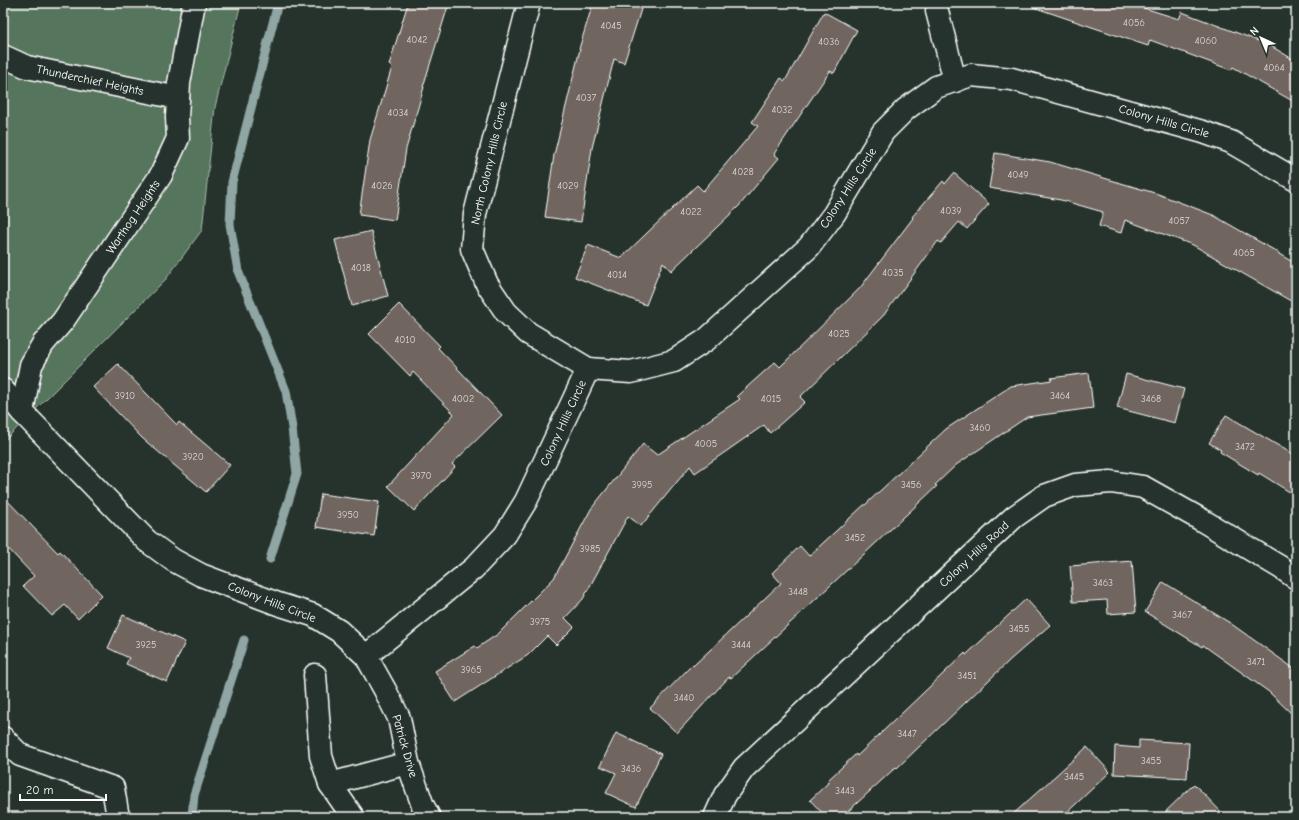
<svg xmlns="http://www.w3.org/2000/svg" width="1299" height="820" font-family="'Comic Neue',sans-serif">
<style>
.green{fill:#56745d;stroke:#aabaae}
.lines{fill:none;stroke-linecap:round;stroke-linejoin:round}
.stream{stroke:#90a6a5;stroke-width:9}
.building{fill:#71655e;stroke:#fff}
.minor-casing{stroke:#fff;stroke-width:25}
.tertiary-casing{stroke:#fff;stroke-width:25}
.minor{stroke:#26332d;stroke-width:22}
.tertiary{stroke:#26332d;stroke-width:22}
.labels{text-anchor:middle;dominant-baseline:central;stroke-width:3.5;stroke-linejoin:round;paint-order:stroke}
.number-label{font-size:10px;fill:#dcd8d7}
.street-label{font-size:12px;fill:#fff;stroke:#26332d}
</style>
<rect width="100%" height="100%" fill="#26332d"/>
<filter id="ink" filterUnits="userSpaceOnUse"><feTurbulence type="fractalNoise" baseFrequency=".025" numOctaves="2"/><feDisplacementMap in="SourceGraphic" scale="8" xChannelSelector="R" yChannelSelector="G"/><feConvolveMatrix kernelMatrix="1 2 1 2 8 2 1 2 1" color-interpolation-filters="sRGB"/></filter>
<g filter="url(#ink)">
<!-- green -->
<path class="green" d="M3,3H241L215,107L202,230L166,279L3,442Z"/>
<g class="lines">
<!-- stream -->
<g class="stream">
<path d="M270,559L297,474L292,428L286,391L238,271L230,224L232,182L278,3"/>
<path d="M192,817L194,795L244,640"/>
</g>
</g>
<!-- building -->
<g class="building">
<path d="M408,3H449L423,87H424L406,149L395,220L359,215L370,140L392,67L389,65Z"/>
<path d="M593,3H643L624,63L614,59L592,148L581,222L545,217L554,155L580,49H579Z"/>
<path d="M1033,3H1128L1179,19L1182,12L1269,45L1296,61V103L1233,67L1231,70L1150,40L1148,46L1033,7Z"/>
<path d="M824,12L857,30L834,73L830,71L774,154L779,158L739,206L671,271L663,262L646,305L575,277L588,245L621,258L697,185L703,191L758,126L752,122L781,78L785,81Z"/>
<path d="M995,153L1050,162L1158,194L1213,215L1279,253V254L1296,264V304L1193,245L1125,220L1121,233L1099,226L1103,212L1061,200L989,188Z"/>
<path d="M954,173L989,204L967,229L959,222L941,243L938,241L883,316L800,397L805,402L770,433L764,425L695,473L690,466L641,526L628,516L583,599L565,618L574,627L556,645L547,636L528,655L455,702L435,671L475,646L477,648L498,634L554,578L591,509L643,444L657,455L740,399L737,396L775,362L780,367L860,288L913,218L912,217L943,181L945,184Z"/>
<path d="M371,231L388,296L352,306L335,240Z"/>
<path d="M399,304L440,346L438,348L502,415L452,464L455,467L414,511L388,486L454,414L413,372L410,376L369,334Z"/>
<path d="M118,364L177,425L179,422L230,465L206,492L142,438L93,387Z"/>
<path d="M1089,373L1093,408L1027,417L956,465L935,485L937,486L905,516L731,678L729,677L677,733L650,708L692,665L693,666L781,583L772,573L800,546L809,556L864,505H865L946,429L1011,386L1052,380L1051,378Z"/>
<path d="M1126,374L1184,389L1175,423L1117,408Z"/>
<path d="M1226,415L1296,456V496L1259,473L1258,475L1220,452L1221,450L1209,443Z"/>
<path d="M321,494L379,502L374,536L316,527Z"/>
<path d="M3,496L58,553L60,551L102,595L78,619L65,605L52,616L23,586L34,576L3,543Z"/>
<path d="M1132,561L1136,612L1108,614L1107,600L1073,602L1070,566Z"/>
<path d="M1163,582L1230,623L1296,670V718L1269,692L1203,645L1202,647L1145,612Z"/>
<path d="M1026,599L1050,625L1011,659L897,768L896,767L842,817H826L810,800L829,782L828,780L856,754L857,756L965,653L966,655Z"/>
<path d="M123,615L185,642L167,682L126,664L129,658L108,648Z"/>
<path d="M616,733L661,754L636,807L606,793L616,773L600,766Z"/>
<path d="M1139,740L1189,743L1187,778L1114,774L1115,746L1139,748Z"/>
<path d="M1087,747L1110,772L1062,817H1010Z"/>
<path d="M1194,784L1226,817H1160Z"/>
</g>
<g class="lines">
<defs>
<g id="minor">
<path d="M529,3L475,214L472,249L487,284L506,312L528,333L588,369"/>
<path d="M937,11L955,81"/>
<path d="M3,56L27,67L178,98"/>
<path d="M22,412L31,365L43,344L63,321L161,175L178,138L177,117L179,83L194,3"/>
<path d="M366,656L474,568L505,535L526,501L588,369L631,372L674,361L706,340L809,247L834,214L883,132L906,109L936,87L971,75L1012,79L1203,132L1231,142L1296,180"/>
<path d="M315,675L321,756L330,784L353,817"/>
<path d="M3,738L20,755L113,788L118,817"/>
<path d="M330,784L408,763"/>
<path d="M715,817L725,795L744,768L1014,517L1044,496L1075,485L1111,482L1143,487L1200,519L1280,567L1296,578"/>
</g>
<path id="tertiary" d="M3,390L22,412L147,541L173,560L201,575L278,604L313,615L339,631L366,656L385,690L399,718L408,763L423,806L429,817"/>
</defs>
<!-- minor casing -->
<use href="#minor" class="minor-casing"/>
<!-- tertiary casing -->
<use href="#tertiary" class="tertiary-casing"/>
<!-- minor -->
<use href="#minor" class="minor"/>
<!-- tertiary -->
<use href="#tertiary" class="tertiary"/>
</g>
</g>
<g class="labels">
<!-- number labels -->
<g class="number-label">
<text x="1134" y="23">4056</text>
<text x="611" y="26">4045</text>
<text x="417" y="40">4042</text>
<text x="1206" y="41">4060</text>
<text x="829" y="42">4036</text>
<text x="1274" y="68">4064</text>
<text x="586" y="98">4037</text>
<text x="782" y="110">4032</text>
<text x="398" y="113">4034</text>
<text x="743" y="172">4028</text>
<text x="1018" y="175">4049</text>
<text x="382" y="186">4026</text>
<text x="568" y="186">4029</text>
<text x="951" y="211">4039</text>
<text x="691" y="212">4022</text>
<text x="1179" y="221">4057</text>
<text x="1244" y="253">4065</text>
<text x="361" y="268">4018</text>
<text x="893" y="273">4035</text>
<text x="617" y="275">4014</text>
<text x="839" y="334">4025</text>
<text x="405" y="340">4010</text>
<text x="125" y="396">3910</text>
<text x="1060" y="396">3464</text>
<text x="463" y="399">4002</text>
<text x="771" y="399">4015</text>
<text x="1151" y="399">3468</text>
<text x="980" y="428">3460</text>
<text x="706" y="444">4005</text>
<text x="1245" y="447">3472</text>
<text x="193" y="457">3920</text>
<text x="421" y="476">3970</text>
<text x="642" y="485">3995</text>
<text x="911" y="485">3456</text>
<text x="348" y="515">3950</text>
<text x="855" y="538">3452</text>
<text x="590" y="549">3985</text>
<text x="1103" y="583">3463</text>
<text x="798" y="592">3448</text>
<text x="1182" y="615">3467</text>
<text x="540" y="622">3975</text>
<text x="1019" y="629">3455</text>
<text x="146" y="645">3925</text>
<text x="741" y="645">3444</text>
<text x="1256" y="662">3471</text>
<text x="471" y="670">3965</text>
<text x="967" y="676">3451</text>
<text x="684" y="698">3440</text>
<text x="907" y="734">3447</text>
<text x="1151" y="761">3455</text>
<text x="631" y="769">3436</text>
<text x="1074" y="777">3445</text>
<text x="845" y="791">3443</text>
</g>
<!-- street labels -->
<g class="street-label">
<text transform="translate(90 80) rotate(12)">Thunderchief Heights</text>
<text transform="translate(1164 121) rotate(16)">Colony Hills Circle</text>
<text transform="translate(489 163) rotate(-77)">North Colony Hills Circle</text>
<text transform="translate(848 188) rotate(-57)">Colony Hills Circle</text>
<text transform="translate(133 217) rotate(-56)">Warthog Heights</text>
<text transform="translate(563 423) rotate(-65)">Colony Hills Circle</text>
<text transform="translate(974 554) rotate(-43)">Colony Hills Road</text>
<text transform="translate(272 602) rotate(21)">Colony Hills Circle</text>
<text transform="translate(405 746) rotate(74)">Patrick Drive</text>
</g>
</g>
<!-- margin -->
<rect width="1299" height="820" fill="none" stroke="#26332d" stroke-width="16"/>
<rect x="8" y="8" width="1283" height="804" fill="none" stroke="#fff" stroke-width="1.5" filter="url(#ink)"/>
<!-- north arrow -->
<g transform="translate(1261 38) rotate(316)" stroke="#26332d" stroke-width="3" paint-order="stroke">
<path d="M0-3L7 15L0 10L-7 15Z" fill="#ffffff"/>
<text y="-6" font-size="11" font-weight="bold" text-anchor="middle" fill="#ffffff">N</text>
</g>
<!-- scale -->
<path d="M20 794v6h86v-6" fill="none" stroke="#ffffff" stroke-width="2"/>
<text x="26" y="794" font-size="12" fill="#ffffff" stroke="#26332d" stroke-width="3" paint-order="stroke">20 m</text>
</svg>
